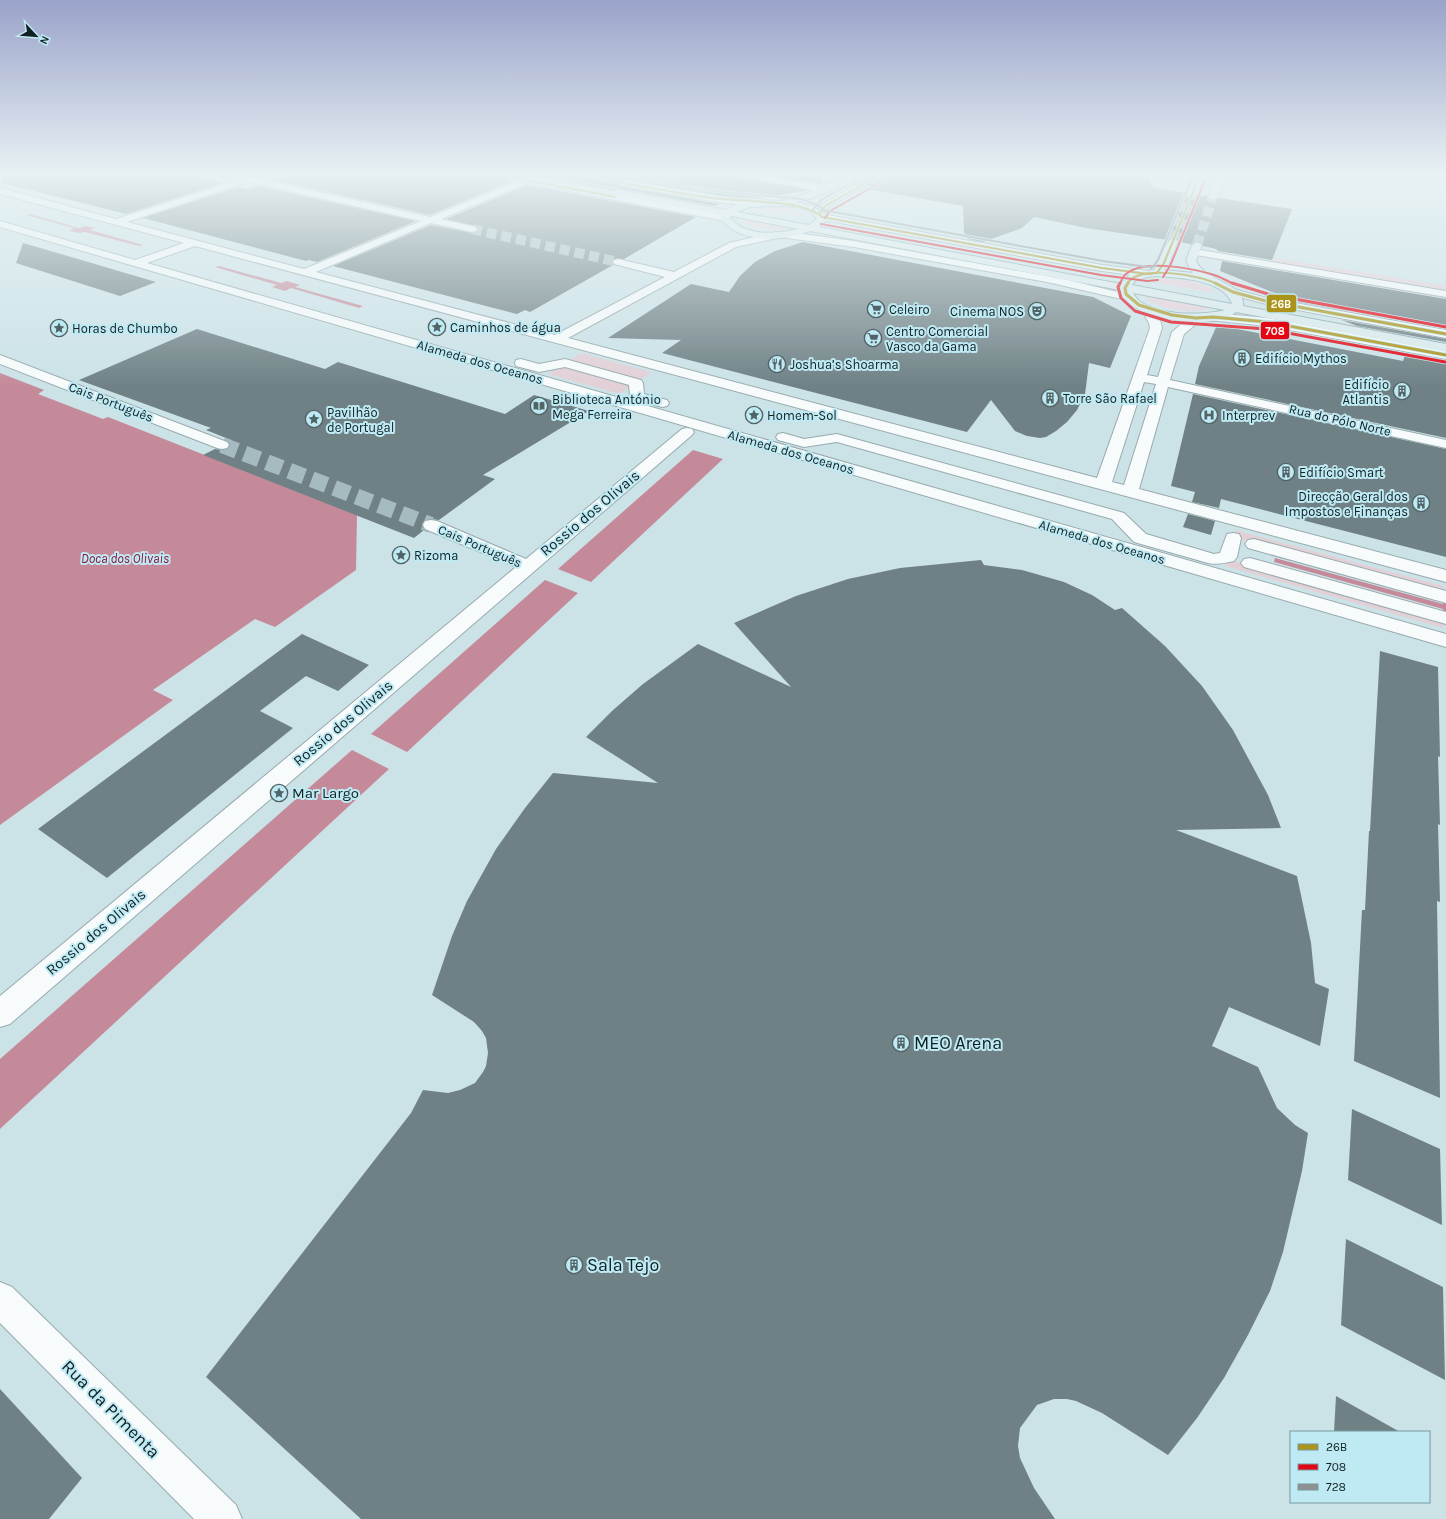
<svg xmlns="http://www.w3.org/2000/svg" width="1446" height="1519" font-family="Karla,sans-serif">
<style>
.green{fill:#e3d0d7}
.water{fill:#c58a9a}
.building{fill:#6f8185}
.lines{fill:none;stroke-linecap:round;stroke-linejoin:round}
.minor-tunnel-far1{stroke:#a6bbc0;stroke-width:10;stroke-dasharray:10 5;stroke-linecap:butt}
.minor-tunnel{stroke:#a6bbc0;stroke-width:16;stroke-dasharray:16 8;stroke-linecap:butt}
.major-tunnel{stroke:#a6bbc0;stroke-width:10;stroke-dasharray:10 5;stroke-linecap:butt}
.minor-casing{stroke:#98aaae;stroke-width:2}
.major-casing{stroke:#88aab0;stroke-width:2}
.minor{fill:#f7fbfb;fill-rule:evenodd}
.major{fill:#daeaed;fill-rule:evenodd}
.bus-1-far1-casing{stroke:#bfeaf3;stroke-width:3.5}
.bus-1-casing{stroke:#bfeaf3;stroke-width:4.5}
.bus-2-far1-casing{stroke:#bfeaf3;stroke-width:3.5}
.bus-2-casing{stroke:#bfeaf3;stroke-width:4.5}
.bus-3-casing{stroke:#bfeaf3;stroke-width:3.5}
.bus-1-far1{stroke:#ab9419;stroke-width:2}
.bus-1{stroke:#ab9419;stroke-width:3}
.bus-2-far1{stroke:#e30613;stroke-width:2}
.bus-2{stroke:#e30613;stroke-width:3}
.bus-3{stroke:#8f9090;stroke-width:2}
.labels{text-anchor:middle;dominant-baseline:central;stroke-width:4;stroke-linejoin:round;paint-order:stroke}
.far-poi-label{font-size:13px;fill:#102023;stroke:#bfeaf3;text-anchor:start}
.far-street-label{font-size:13px;fill:#102023;stroke:#bfeaf3}
.far-water-label{font-size:13px;font-style:italic;fill:#87143b;stroke:#bfeaf3}
.street-label{font-size:15px;fill:#102023;stroke:#bfeaf3}
.poi-label{font-size:15px;fill:#102023;stroke:#bfeaf3;text-anchor:start}
.near-poi-label{font-size:18px;fill:#102023;stroke:#bfeaf3;text-anchor:start}
.near-street-label{font-size:18px;fill:#102023;stroke:#bfeaf3}
.line-badge{stroke:#bfeaf3;stroke-width:1.5}
.badge-label{font-size:11px;text-anchor:middle;font-weight:bold;fill:#fff}
</style>
<rect width="100%" height="100%" fill="#cbe2e7"/>
<!-- green -->
<g class="green">
<path d="M770,207C781,207 798,207 805,217H801L759,209Z"/>
<path d="M745,219L786,227L788,228C774,233 755,229 742,223L741,221Z"/>
<path d="M1276,258L1446,286V290L1274,262Z"/>
<path d="M1161,279C1174,279 1207,281 1215,293L1151,282L1152,280Z"/>
<path d="M1149,296L1209,307V308C1196,315 1158,309 1147,299Z"/>
<path d="M581,353L651,372L640,380L570,360Z"/>
<path d="M560,366L631,386L620,394L548,374Z"/>
<path d="M1235,530L1443,586L1444,594L1233,537Z"/>
<path d="M1227,559L1444,620L1443,628L1225,566Z"/>
</g>
<!-- water -->
<g class="water">
<path d="M30,214L79,228L85,226L95,228L90,230L143,245L139,246L85,232L80,233L69,231L74,228L26,215Z"/>
<path d="M219,266L281,283L287,281L300,285L295,287L363,306L359,308L291,288L285,291L272,287L277,285L215,267Z"/>
<path d="M0,373L44,390L38,394L103,419L108,417L357,515L356,570L275,627L255,619L153,690L173,700L0,825Z"/>
<path d="M693,450L723,459L591,582L558,569Z"/>
<path d="M1275,558L1443,604V598L1446,599V616L1444,615L1443,609L1274,562Z"/>
<path d="M545,580L578,593L407,752L371,734Z"/>
<path d="M352,750L389,769L0,1129V1059Z"/>
</g>
<!-- building -->
<g class="building">
<path d="M3,175H205V179L222,183L126,214L2,183Z"/>
<path d="M290,175H507L508,180L512,181L430,215L274,180Z"/>
<path d="M545,175H739L744,179L809,190L760,198L724,196L623,179L620,180L618,182L620,186L719,204L715,206Z"/>
<path d="M766,175H822V184Z"/>
<path d="M853,175H1137L1149,178L1153,188L1186,193V195L1191,198L1198,195L1207,196V198L1212,201L1219,198L1292,209L1272,260L1218,251L1216,249L1203,246V244L1198,241L1191,244L1179,242V240L1174,237L1168,240L1086,228L1034,217L1022,228L983,242L968,239L964,232L963,206L862,188L861,184L857,183L852,185Z"/>
<path d="M527,185L696,217L624,259H614L612,261L613,265L530,312L525,310L517,314L333,266L431,225L472,233L476,232L478,228L476,226L446,219Z"/>
<path d="M257,186L416,221L317,262L309,260L306,261L143,218L238,187L247,189Z"/>
<path d="M803,242L1093,297L1131,316L1110,368L1089,363L1085,394L1077,410L1067,422L1056,431L1046,437L1040,438L1027,436L1015,431L991,400L967,432L662,353L681,340L608,338L691,284L729,292L740,276L755,262L775,251Z"/>
<path d="M23,243L78,259L156,282L120,296L16,263Z"/>
<path d="M1222,261L1446,299V328L1297,302L1220,271Z"/>
<path d="M1342,320L1446,339V342L1357,326Z"/>
<path d="M1217,325L1403,361L1406,353L1446,360V438L1195,384L1199,366Z"/>
<path d="M197,329L325,369L338,362L505,414L534,395L589,411L483,475L495,479L439,520L431,519L425,520L422,524L424,530L414,538L203,455L215,449L222,450L227,449L230,446L229,442L231,440L206,430L211,428L79,380Z"/>
<path d="M1193,394L1446,449V557L1221,499L1219,508L1192,502L1195,492L1171,486Z"/>
<path d="M1188,514L1215,521L1211,535L1183,527Z"/>
<path d="M981,560L984,565L1022,570L1064,582L1092,595L1115,610L1122,608L1165,646L1202,686L1233,730L1268,795L1281,828L1176,830L1297,876L1311,943L1315,983L1329,989L1320,1046L1229,1007L1212,1046L1258,1067L1277,1108L1295,1125L1308,1133L1302,1171L1283,1252L1270,1291L1248,1335L1224,1378L1197,1418L1168,1455L1102,1413L1076,1401L1067,1399H1054L1037,1405L1020,1428L1018,1446L1020,1458L1034,1488L1055,1519H361L206,1377L411,1113L423,1090L448,1093L460,1090L475,1083L483,1072L486,1066L488,1053L486,1038L482,1031L474,1022L432,995L452,936L467,901L496,849L525,808L553,773L658,783L586,737L612,711L643,684L698,644L791,687L734,623L796,596L848,579L900,568Z"/>
<path d="M302,634L369,665L338,691L306,676L260,711L293,728L107,878L38,829Z"/>
<path d="M1380,651L1438,667L1440,757L1438,756L1440,825L1438,824L1440,902L1437,901L1440,1098L1354,1061L1362,910H1365L1369,831H1370Z"/>
<path d="M1352,1109L1440,1149L1442,1225L1348,1180Z"/>
<path d="M1346,1239L1443,1287L1445,1380L1341,1325Z"/>
<path d="M0,1389L82,1478L49,1519H0Z"/>
<path d="M1336,1396L1400,1432H1334Z"/>
</g>
<g class="lines">
<!-- minor-tunnel-far1 -->
<path class="minor-tunnel-far1" d="M472,229L618,262"/>
<!-- minor-tunnel -->
<path class="minor-tunnel" d="M222,445L431,525"/>
<!-- major-tunnel -->
<g class="major-tunnel">
<path d="M857,187L880,175"/>
<path d="M1173,241L1192,194"/>
<path d="M1197,245L1213,197"/>
</g>
<defs>
<g id="minor">
<path d="M222,175L249,176L430,217L517,181L509,179L508,177L509,175H514L725,215L730,218L725,221L527,183L441,219L476,227L477,229L476,231L472,232L431,223L316,272L555,335L665,277L614,264L613,262L614,260L618,259L674,272L729,243L777,232L782,235L787,232L854,241L1068,280L1134,296L1136,298L1134,300L1130,301L1047,282L854,247L787,238L782,235L781,237L736,247L568,338L1097,478L1150,328L1149,323L1140,308L1142,306H1150L1161,323L1162,328L1147,375L1158,377L1172,332L1192,315H1200L1202,318L1200,321L1184,334L1170,380L1446,440V448L1168,387L1139,489L1446,570V582L195,246L147,263L1446,634V647L0,227V221L135,260L184,243L0,194V188L116,219L237,180L223,177ZM248,182L421,221L304,269L127,222ZM1144,382L1156,384L1124,485L1112,482Z"/>
<path d="M740,175H758L827,186L831,189L827,192L744,178Z"/>
<path d="M623,180L724,197L768,200L773,203L768,206L724,203L620,185L619,183L620,181Z"/>
<path d="M822,214L1102,265L1148,271L1153,274L1148,277L1102,271L819,219L817,217Z"/>
<path d="M1194,249L1446,291V297L1190,254L1189,252L1190,250Z"/>
<path d="M1233,289L1267,298L1446,330V338L1266,304L1229,294L1227,292L1229,290Z"/>
<path d="M1213,313L1267,318L1446,351V359L1267,326L1209,320L1207,317L1209,314Z"/>
<path d="M0,355L227,442L229,445L227,448L222,449L217,448L0,364Z"/>
<path d="M521,359L539,364L565,359L641,380L643,383L644,394L667,400L669,403L667,406L662,407L632,399L630,396L629,385L565,367L539,372L516,366L515,363L516,360Z"/>
<path d="M687,428L692,429L694,432L692,435L10,1024L0,1027V996L516,567L425,529L423,525L425,521L431,520L437,521L526,559L682,429Z"/>
<path d="M783,433L804,439L837,434L1124,513L1146,534L1214,554L1220,553L1227,534L1233,533L1239,534L1241,538L1237,557L1234,561C1225,563 1217,565 1208,563L1134,542L1112,519L837,442L804,447L778,440L776,437L778,434Z"/>
<path d="M1254,539L1446,591V603L1248,548L1245,544L1248,540Z"/>
<path d="M1250,558L1446,612V624L1244,567L1241,563L1244,559Z"/>
<path d="M0,1282L12,1287L236,1505L242,1519H194L0,1323Z"/>
</g>
<g id="major">
<path d="M522,175H538L727,210C742,198 763,202 781,201C800,199 817,186 836,181L839,182L840,184L839,186L813,198L796,202C809,205 821,207 827,220L819,227L1121,284L1129,275L1154,270C1159,263 1166,240 1173,238L1178,241L1169,263L1164,270L1193,273L1186,261L1192,245L1197,242L1202,245L1196,261C1206,282 1246,283 1243,306L1446,344V352L1236,312C1214,331 1147,321 1126,301C1124,298 1122,294 1120,290L810,231C783,242 739,244 720,218L722,215L526,178ZM774,206C786,206 811,206 817,219L809,225L737,212L750,207ZM731,216L798,229C776,234 746,237 730,218ZM1157,276C1179,278 1224,279 1232,304L1132,285C1137,277 1148,277 1157,276ZM1133,293L1225,310C1203,316 1145,317 1133,293Z"/>
<path d="M1196,175H1204L1197,194L1192,197L1187,194Z"/>
<path d="M1217,175H1225L1218,197L1213,200L1208,197Z"/>
<path d="M857,184L860,185L861,187L860,189L827,208H821L819,206Z"/>
</g>
</defs>
<!-- minor casing -->
<use href="#minor" class="minor-casing"/>
<!-- major casing -->
<use href="#major" class="major-casing"/>
<!-- minor -->
<use href="#minor" class="minor"/>
<!-- major -->
<use href="#major" class="major"/>
<defs>
<g id="bus-1-far1">
<path d="M500,175L615,197"/>
<path d="M580,175C624,183 668,192 712,198C741,202 801,199 822,217"/>
<path d="M819,214L825,206L880,175"/>
<path d="M822,217L1102,268L1148,274L1157,273"/>
<path d="M1157,273L1164,263L1200,175"/>
<path d="M1127,284C1138,264 1200,275 1217,284"/>
</g>
<g id="bus-1">
<path d="M1128,283L1125,288L1126,294L1139,305L1172,315L1196,318L1213,317L1267,322L1446,355"/>
<path d="M1215,283L1233,292L1266,301L1446,334"/>
</g>
<g id="bus-2-far1">
<path d="M825,218L830,211L883,181"/>
<path d="M821,224L1101,275L1147,281L1158,280"/>
<path d="M1163,277L1170,266L1206,178"/>
<path d="M1120,284C1121,281 1123,276 1126,274C1144,259 1190,268 1211,274C1219,276 1227,281 1234,284"/>
</g>
<g id="bus-2">
<path d="M1120,283L1118,287L1121,298L1135,311L1171,322L1266,329L1445,362"/>
<path d="M1232,283L1268,294L1446,327"/>
</g>
<g id="bus-3">
<path d="M536,175L616,190"/>
<path d="M617,175L714,191L802,199L819,206L826,212"/>
<path d="M813,210L821,200L866,175"/>
<path d="M823,210L1103,261L1148,267L1156,266"/>
<path d="M1151,269L1158,260L1193,175"/>
</g>
</defs>
<!-- bus-1-far1 casing -->
<use href="#bus-1-far1" class="bus-1-far1-casing"/>
<!-- bus-1 casing -->
<use href="#bus-1" class="bus-1-casing"/>
<!-- bus-2-far1 casing -->
<use href="#bus-2-far1" class="bus-2-far1-casing"/>
<!-- bus-2 casing -->
<use href="#bus-2" class="bus-2-casing"/>
<!-- bus-3 casing -->
<use href="#bus-3" class="bus-3-casing"/>
<!-- bus-1-far1 -->
<use href="#bus-1-far1" class="bus-1-far1"/>
<!-- bus-1 -->
<use href="#bus-1" class="bus-1"/>
<!-- bus-2-far1 -->
<use href="#bus-2-far1" class="bus-2-far1"/>
<!-- bus-2 -->
<use href="#bus-2" class="bus-2"/>
<!-- bus-3 -->
<use href="#bus-3" class="bus-3"/>
</g>
<!-- sky -->
<linearGradient id="sky" x2="0" y2="1"><stop stop-color="#9aa3c9"/><stop offset="0.45" stop-color="#e8f2f4"/><stop offset="1" stop-color="#e8f2f4" stop-opacity="0"/></linearGradient>
<rect width="1446" height="387" fill="url(#sky)"/>
<!-- icons -->
<defs>
<symbol id="supermarket-ring" viewBox="-11 -11 22 22"><circle r="9.5" fill="#bfeaf3" stroke="#516468" stroke-width="1.5"/><path d="M-6-5.5h2.5l.6 2H6L4.5 2H-2.5L-4.4-4H-6ZM-1.5 3.2a1.3 1.3 0 1 0 .1 0ZM3 3.2a1.3 1.3 0 1 0 .1 0Z" fill="#516468"/></symbol>
<symbol id="theatre-ring" viewBox="-11 -11 22 22"><circle r="9.5" fill="#bfeaf3" stroke="#516468" stroke-width="1.5"/><path d="M-5-5.5Q0-4 5-5.5V0Q5 5 0 6Q-5 5-5 0ZM-3.3-2.5H-1v1.5H-3.3ZM1-2.5H3.3v1.5H1ZM-2.8 1Q0 5.5 2.8 1Z" fill="#516468"/></symbol>
<symbol id="sight-ring" viewBox="-11 -11 22 22"><circle r="9.5" fill="#bfeaf3" stroke="#516468" stroke-width="1.5"/><path d="M0-6L1.8-2.2L6-1.7L2.9 1.2L3.7 5.4L0 3.3L-3.7 5.4L-2.9 1.2L-6-1.7L-1.8-2.2Z" fill="#516468"/></symbol>
<symbol id="building-ring" viewBox="-11 -11 22 22"><circle r="9.5" fill="#bfeaf3" stroke="#516468" stroke-width="1.5"/><path d="M-4-6H4V6H1V3H-1V6H-4ZM-2.5-4.3h1.7v1.8h-1.7ZM.8-4.3h1.7v1.8H.8ZM-2.5-1h1.7V.8h-1.7ZM.8-1h1.7V.8H.8Z" fill="#516468"/></symbol>
<symbol id="restaurant-ring" viewBox="-11 -11 22 22"><circle r="9.5" fill="#bfeaf3" stroke="#516468" stroke-width="1.5"/><path d="M-5-6h1v4h1v-4h1v4h1v-4h1v5L-1.5 .5V6h-2V.5L-5-1ZM5-6V6H3V1.5H1.5Q1.5-4 5-6Z" fill="#516468"/></symbol>
<symbol id="library-ring" viewBox="-11 -11 22 22"><circle r="9.5" fill="#bfeaf3" stroke="#516468" stroke-width="1.5"/><path d="M-6-4Q-3-5.5-.7-3.5V5Q-3 3-6 4ZM6-4Q3-5.5 .7-3.5V5Q3 3 6 4Z" fill="#516468"/></symbol>
<symbol id="hospital-ring" viewBox="-11 -11 22 22"><circle r="9.5" fill="#bfeaf3" stroke="#516468" stroke-width="1.5"/><path d="M-5-5h3v3.5h4V-5h3V5h-3V1.5h-4V5h-3Z" fill="#516468"/></symbol>
</defs>
<g fill-rule="evenodd">
<use href="#supermarket-ring" x="866" y="299" width="20" height="20"/>
<use href="#theatre-ring" x="1027" y="301" width="20" height="20"/>
<use href="#sight-ring" x="427" y="317" width="20" height="20"/>
<use href="#sight-ring" x="49" y="318" width="20" height="20"/>
<use href="#supermarket-ring" x="863" y="328" width="20" height="20"/>
<use href="#building-ring" x="1232" y="348" width="20" height="20"/>
<use href="#restaurant-ring" x="767" y="354" width="20" height="20"/>
<use href="#building-ring" x="1392" y="381" width="20" height="20"/>
<use href="#building-ring" x="1040" y="388" width="20" height="20"/>
<use href="#library-ring" x="529" y="396" width="20" height="20"/>
<use href="#sight-ring" x="744" y="405" width="20" height="20"/>
<use href="#hospital-ring" x="1199" y="405" width="20" height="20"/>
<use href="#sight-ring" x="304" y="409" width="20" height="20"/>
<use href="#building-ring" x="1276" y="462" width="20" height="20"/>
<use href="#building-ring" x="1411" y="493" width="20" height="20"/>
<use href="#sight-ring" x="391" y="545" width="20" height="20"/>
<use href="#sight-ring" x="269" y="783" width="20" height="20"/>
<use href="#building-ring" x="891" y="1033" width="20" height="20"/>
<use href="#building-ring" x="564" y="1255" width="20" height="20"/>
</g>
<g class="labels">
<!-- far-poi labels -->
<g class="far-poi-label">
<text x="889" y="309">Celeiro</text>
<text x="1024" y="311" text-anchor="end">Cinema NOS</text>
<text x="450" y="327">Caminhos de água</text>
<text x="72" y="328">Horas de Chumbo</text>
<text x="886" y="331">Centro Comercial<tspan x="886" dy="15">Vasco da Gama</tspan></text>
<text x="1255" y="358">Edifício Mythos</text>
<text x="790" y="364">Joshua’s Shoarma</text>
<text x="1389" y="384" text-anchor="end">Edifício<tspan x="1389" dy="15">Atlantis</tspan></text>
<text x="1063" y="398">Torre São Rafael</text>
<text x="552" y="399">Biblioteca António<tspan x="552" dy="15">Mega Ferreira</tspan></text>
<text x="327" y="412">Pavilhão<tspan x="327" dy="15">de Portugal</tspan></text>
<text x="767" y="415">Homem-Sol</text>
<text x="1222" y="415">Interprev</text>
<text x="1299" y="472">Edifício Smart</text>
<text x="1408" y="496" text-anchor="end">Direcção Geral dos<tspan x="1408" dy="15">Impostos e Finanças</tspan></text>
<text x="414" y="555">Rizoma</text>
</g>
<!-- far-street labels -->
<g class="far-street-label">
<text transform="translate(480 362) rotate(16)">Alameda dos Oceanos</text>
<text transform="translate(111 402) rotate(21)">Cais Português</text>
<text transform="translate(1340 420) rotate(13)">Rua do Pólo Norte</text>
<text transform="translate(791 452) rotate(16)">Alameda dos Oceanos</text>
<text transform="translate(1102 542) rotate(16)">Alameda dos Oceanos</text>
<text transform="translate(480 546) rotate(23)">Cais Português</text>
</g>
<!-- far-water labels -->
<g class="far-water-label">
<text x="125" y="558">Doca dos Olivais</text>
</g>
<!-- street labels -->
<g class="street-label">
<text transform="translate(590 513) rotate(-40)">Rossio dos Olivais</text>
<text transform="translate(343 723) rotate(-40)">Rossio dos Olivais</text>
<text transform="translate(96 932) rotate(-40)">Rossio dos Olivais</text>
</g>
<!-- poi labels -->
<g class="poi-label">
<text x="292" y="793">Mar Largo</text>
</g>
<!-- near-poi labels -->
<g class="near-poi-label">
<text x="914" y="1043">MEO Arena</text>
<text x="587" y="1265">Sala Tejo</text>
</g>
<!-- near-street labels -->
<g class="near-street-label">
<text transform="translate(111 1409) rotate(45)">Rua da Pimenta</text>
</g>
</g>
<g class="line-badge">
<rect x="1266" y="294" width="31" height="19" rx="4" fill="#ab9419"/>
<rect x="1260" y="321" width="30" height="19" rx="4" fill="#e30613"/>
</g>
<g class="badge-label">
<text x="1281" y="308">26B</text>
<text x="1275" y="335">708</text>
</g>
<!-- legend -->
<rect x="1290" y="1431" width="140" height="72" fill="#bfeaf3" stroke="#7999a0"/>
<rect x="1298" y="1444" width="20" height="6" fill="#ab9419" stroke="#7999a0"/>
<text x="1326" y="1451" font-size="12" fill="#102023">26B</text>
<rect x="1298" y="1464" width="20" height="6" fill="#e30613" stroke="#7999a0"/>
<text x="1326" y="1471" font-size="12" fill="#102023">708</text>
<rect x="1298" y="1484" width="20" height="6" fill="#8f9090" stroke="#7999a0"/>
<text x="1326" y="1491" font-size="12" fill="#102023">728</text>
<!-- north arrow -->
<g transform="translate(36 36) rotate(116)" stroke="#bfeaf3" stroke-width="3" paint-order="stroke">
<path d="M0-3L7 15L0 10L-7 15Z" fill="#102023"/>
<text y="-6" font-size="11" font-weight="bold" text-anchor="middle" fill="#102023">N</text>
</g>
</svg>
